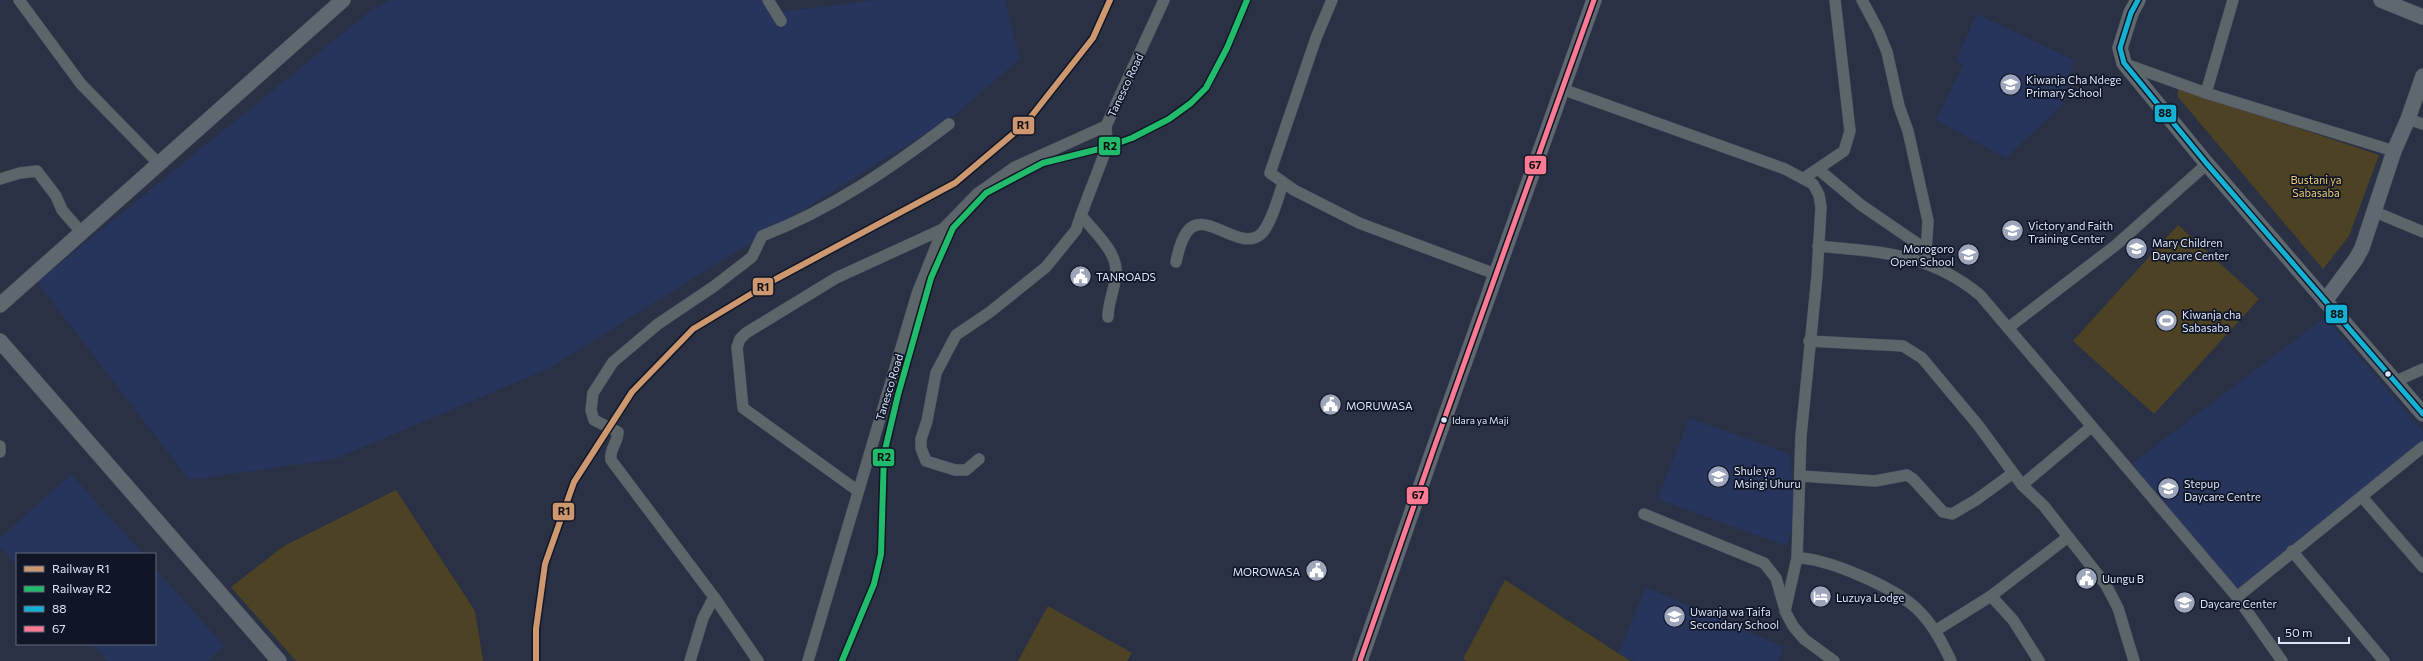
<svg xmlns="http://www.w3.org/2000/svg" width="2423" height="661" font-family="Commissioner,sans-serif">
<style>
.built{fill:#27345b}
.green{fill:#4e4225}
.lines{fill:none;stroke-linecap:round;stroke-linejoin:round}
.street-casing{stroke:#494e5f;stroke-width:12}
.secondary-casing{stroke:#494e5f;stroke-width:16}
.street{stroke:#5c6569;stroke-width:11}
.secondary{stroke:#5e686e;stroke-width:15}
.bus-1-casing{stroke:#101626;stroke-width:8}
.bus-2-casing{stroke:#101626;stroke-width:8}
.bus-1{stroke:#13b2d5;stroke-width:5}
.bus-2{stroke:#fe7a93;stroke-width:5}
.rail-1-casing{stroke:#101626;stroke-width:9}
.rail-2-casing{stroke:#101626;stroke-width:9}
.rail-1{stroke:#cd976f;stroke-width:6}
.rail-2{stroke:#20bc6c;stroke-width:6}
.bus-dot{fill:#dae4fb;stroke:#101626;stroke-width:1.5}
.labels{text-anchor:middle;dominant-baseline:central;stroke-width:3.5;stroke-linejoin:round;paint-order:stroke}
.bus-label{font-size:10px;fill:#dae4fb;stroke:#101626;text-anchor:start}
.poi-label{font-size:11px;fill:#dae4fb;stroke:#101626;text-anchor:start}
.street-label{font-size:11px;fill:#dae4fb;stroke:#101626}
.park-label{font-size:11px;fill:#edc872;stroke:#101626}
.line-badge{stroke:#101626;stroke-width:1.5}
.pale-badge-label{font-size:11px;text-anchor:middle;font-weight:bold;fill:#111}
</style>
<rect width="100%" height="100%" fill="#2a3144"/>
<!-- built -->
<g class="built">
<path d="M389,0H764L773,13L876,0H1005L1020,59L955,115L550,368L335,459L189,480L37,282L370,11Z"/>
<path d="M1977,14L2074,60L2062,105L2006,158L1936,120L1963,65L1956,60Z"/>
<path d="M2325,317L2423,431V441L2237,591L2130,465Z"/>
<path d="M1690,418L1790,454L1795,519L1787,546L1657,499Z"/>
<path d="M71,474L143,554H17V565L0,547V538Z"/>
<path d="M155,568L224,646L208,661H107L91,644H155Z"/>
<path d="M1646,587L1784,647L1778,661H1634L1618,654Z"/>
</g>
<!-- green -->
<g class="green">
<path d="M2178,88L2379,155L2349,236L2323,269L2178,97Z"/>
<path d="M2178,225L2259,299L2154,414L2073,341Z"/>
<path d="M396,490L475,611L483,661H296L231,587L284,546Z"/>
<path d="M1505,580L1627,659L1630,661H1467L1463,659Z"/>
<path d="M1048,606L1132,653L1127,661H1018Z"/>
</g>
<g class="lines">
<defs>
<g id="street">
<path d="M19,0L81,84L159,164"/>
<path d="M768,0L781,21"/>
<path d="M1332,0L1316,38L1270,173L1294,190L1359,223L1498,275"/>
<path d="M1862,0L1878,30L1887,52L1899,106L1908,131L1928,221L1926,253"/>
<path d="M2125,64L2206,93L2394,151"/>
<path d="M1562,89L1785,169L1813,184L1819,195L1821,207L1817,276L1801,436L1797,558L1785,611L1793,626L1804,639L1834,661"/>
<path d="M2206,93L2233,0"/>
<path d="M2408,119L2423,124"/>
<path d="M1106,126L1107,147L1081,215C1093,231 1116,250 1116,271C1116,287 1108,301 1108,317"/>
<path d="M1818,169L1861,205L1921,246L1928,256"/>
<path d="M1804,178L1844,151L1850,131L1835,0"/>
<path d="M0,179L20,173L37,171L56,196L62,210L82,233"/>
<path d="M2373,211L2423,232"/>
<path d="M1818,246C1881,252 1929,253 1980,295L2237,597L2282,661"/>
<path d="M1176,262C1178,253 1180,243 1185,235C1202,204 1239,254 1261,234C1271,225 1278,197 1283,184"/>
<path d="M2008,328L2116,245L2207,164"/>
<path d="M1809,341L1903,346L1922,358L1978,425L2022,485L2044,506L2106,585L2118,608L2134,661"/>
<path d="M2394,382L2423,369"/>
<path d="M0,446V452"/>
<path d="M979,459L966,470H955L926,461L921,448V439L927,421L936,373L956,335L990,312L1046,267L1076,230L1081,215"/>
<path d="M1801,476L1875,481L1907,475L1913,479L1943,512L1952,514L1976,500L2013,473"/>
<path d="M2022,485L2091,427"/>
<path d="M858,491L743,408L737,347L740,339L746,333L836,278L943,229"/>
<path d="M2362,497L2423,567"/>
<path d="M1644,514L1764,563L1776,578L1784,606"/>
<path d="M2292,551L2384,661"/>
<path d="M1797,558C1827,558 1893,587 1916,608C1932,623 1942,642 1951,661"/>
<path d="M1991,596L2013,620L2039,661"/>
<path d="M2237,597L2423,447"/>
<path d="M1935,631L1991,596L2068,537"/>
<path d="M690,661L703,618L714,597"/>
<path d="M758,661L714,597L611,460C609,449 618,443 618,432L594,420L591,410L593,393L613,362L658,324L713,287L752,257L762,236C830,210 891,168 949,124"/>
<path d="M808,661L917,294L943,229L977,194L1015,167L1106,126L1164,0"/>
</g>
<g id="secondary">
<path d="M2138,0L2131,13L2120,48L2124,63L2207,164L2423,414"/>
<path d="M2381,0L2423,17"/>
<path d="M2325,301L2356,259L2362,248L2394,151L2408,119L2423,76"/>
<path d="M0,305L343,0"/>
<path d="M0,341L279,661"/>
<path d="M1360,661L1434,448L1594,0"/>
</g>
</defs>
<!-- street casing -->
<use href="#street" class="street-casing"/>
<!-- secondary casing -->
<use href="#secondary" class="secondary-casing"/>
<!-- street -->
<use href="#street" class="street"/>
<!-- secondary -->
<use href="#secondary" class="secondary"/>
<defs>
<path id="bus-1" d="M2138,0L2131,13L2120,48L2124,63L2207,164L2423,414"/>
<path id="bus-2" d="M1360,661L1434,448L1594,0"/>
</defs>
<!-- bus-1 casing -->
<use href="#bus-1" class="bus-1-casing"/>
<!-- bus-2 casing -->
<use href="#bus-2" class="bus-2-casing"/>
<!-- bus-1 -->
<use href="#bus-1" class="bus-1"/>
<!-- bus-2 -->
<use href="#bus-2" class="bus-2"/>
<defs>
<path id="rail-1" d="M536,661V629L545,564L574,482L632,392L693,329L776,279L955,183L1026,123L1093,38L1110,0"/>
<path id="rail-2" d="M842,661L874,584L881,554L884,454L898,395L931,278L953,228L986,193L1043,163L1107,147L1132,138L1169,119L1191,103L1206,88L1227,48L1247,0"/>
</defs>
<!-- rail-1 casing -->
<use href="#rail-1" class="rail-1-casing"/>
<!-- rail-2 casing -->
<use href="#rail-2" class="rail-2-casing"/>
<!-- rail-1 -->
<use href="#rail-1" class="rail-1"/>
<!-- rail-2 -->
<use href="#rail-2" class="rail-2"/>
</g>
<!-- icons -->
<defs>
<symbol id="school-disc" viewBox="-11 -11 22 22"><circle r="9.5" fill="#9ca5bb" stroke="#101626"/><path d="M0-5L7-2L0 1L-7-2ZM-4 1L0 2.5L4 1V4Q0 6-4 4Z" fill="#fff"/></symbol>
<symbol id="civic-disc" viewBox="-11 -11 22 22"><circle r="9.5" fill="#9ca5bb" stroke="#101626"/><path d="M-.6-6.5H3V-4.5H.6V-3L4-1V1h2V6H-6V1h2V-1L-.6-3ZM-1.2 2.5V6h2.4V2.5Z" fill="#fff"/></symbol>
<symbol id="stadium-disc" viewBox="-11 -11 22 22"><circle r="9.5" fill="#9ca5bb" stroke="#101626"/><path d="M0-5a6.5 5 0 1 0 0 10a6.5 5 0 1 0 0-10ZM-3.5-1.8h7v3.6h-7Z" fill="#fff"/></symbol>
<symbol id="hotel-disc" viewBox="-11 -11 22 22"><circle r="9.5" fill="#9ca5bb" stroke="#101626"/><path d="M-6-4.5h1.5V1H6V5H4.5V3h-9V5H-6ZM-4 0a1.8 1.8 0 1 1 3.6 0ZM.5 0V-2.5h3Q6-2.5 6 0Z" fill="#fff"/></symbol>
</defs>
<g fill-rule="evenodd">
<use href="#school-disc" x="1998" y="72" width="25" height="25"/>
<use href="#school-disc" x="2000" y="218" width="25" height="25"/>
<use href="#school-disc" x="2124" y="236" width="25" height="25"/>
<use href="#school-disc" x="1956" y="242" width="25" height="25"/>
<use href="#civic-disc" x="1068" y="264" width="25" height="25"/>
<use href="#stadium-disc" x="2154" y="308" width="25" height="25"/>
<use href="#civic-disc" x="1318" y="392" width="25" height="25"/>
<use href="#school-disc" x="1706" y="464" width="25" height="25"/>
<use href="#school-disc" x="2156" y="476" width="25" height="25"/>
<use href="#civic-disc" x="1304" y="558" width="25" height="25"/>
<use href="#civic-disc" x="2074" y="566" width="25" height="25"/>
<use href="#hotel-disc" x="1808" y="584" width="25" height="25"/>
<use href="#school-disc" x="2172" y="590" width="25" height="25"/>
<use href="#school-disc" x="1662" y="604" width="25" height="25"/>
</g>
<!-- markers -->
<g class="bus-dot">
<circle cx="2388" cy="374" r="3.5"/>
<circle cx="1444" cy="420" r="3.5"/>
</g>
<g class="labels">
<!-- bus labels -->
<g class="bus-label">
<text x="1452" y="420">Idara ya Maji</text>
</g>
<!-- poi labels -->
<g class="poi-label">
<text x="2026" y="79">Kiwanja Cha Ndege<tspan x="2026" dy="13">Primary School</tspan></text>
<text x="2028" y="225">Victory and Faith<tspan x="2028" dy="13">Training Center</tspan></text>
<text x="2152" y="242">Mary Children<tspan x="2152" dy="13">Daycare Center</tspan></text>
<text x="1954" y="248" text-anchor="end">Morogoro<tspan x="1954" dy="13">Open School</tspan></text>
<text x="1096" y="276">TANROADS</text>
<text x="2182" y="314">Kiwanja cha<tspan x="2182" dy="13">Sabasaba</tspan></text>
<text x="1346" y="405">MORUWASA</text>
<text x="1734" y="470">Shule ya<tspan x="1734" dy="13">Msingi Uhuru</tspan></text>
<text x="2184" y="483">Stepup<tspan x="2184" dy="13">Daycare Centre</tspan></text>
<text x="1300" y="571" text-anchor="end">MOROWASA</text>
<text x="2102" y="578">Uungu B</text>
<text x="1836" y="597">Luzuya Lodge</text>
<text x="2200" y="603">Daycare Center</text>
<text x="1690" y="611">Uwanja wa Taifa<tspan x="1690" dy="13">Secondary School</tspan></text>
</g>
<!-- street labels -->
<g class="street-label">
<text transform="translate(1125 85) rotate(-65)">Tanesco Road</text>
<text transform="translate(889 387) rotate(-73)">Tanesco Road</text>
</g>
<!-- park labels -->
<g class="park-label">
<text x="2316" y="179">Bustani ya<tspan x="2316" dy="13">Sabasaba</tspan></text>
</g>
</g>
<g class="line-badge">
<rect x="2154" y="104" width="23" height="19" rx="4" fill="#13b2d5"/>
<rect x="1012" y="116" width="23" height="19" rx="4" fill="#cd976f"/>
<rect x="1098" y="136" width="23" height="20" rx="4" fill="#20bc6c"/>
<rect x="1524" y="155" width="23" height="20" rx="4" fill="#fe7a93"/>
<rect x="752" y="277" width="22" height="19" rx="4" fill="#cd976f"/>
<rect x="2325" y="304" width="23" height="20" rx="4" fill="#13b2d5"/>
<rect x="872" y="448" width="23" height="19" rx="4" fill="#20bc6c"/>
<rect x="1406" y="486" width="23" height="19" rx="4" fill="#fe7a93"/>
<rect x="552" y="502" width="23" height="19" rx="4" fill="#cd976f"/>
</g>
<g class="pale-badge-label">
<text x="2165" y="117">88</text>
<text x="1023" y="129">R1</text>
<text x="1110" y="150">R2</text>
<text x="1535" y="169">67</text>
<text x="763" y="291">R1</text>
<text x="2337" y="318">88</text>
<text x="884" y="461">R2</text>
<text x="1418" y="499">67</text>
<text x="564" y="515">R1</text>
</g>
<!-- legend -->
<rect x="16" y="553" width="140" height="92" fill="#101626" stroke="#61687b"/>
<rect x="24" y="566" width="20" height="6" fill="#cd976f" stroke="#61687b"/>
<text x="52" y="573" font-size="12" fill="#dae4fb">Railway R1</text>
<rect x="24" y="586" width="20" height="6" fill="#20bc6c" stroke="#61687b"/>
<text x="52" y="593" font-size="12" fill="#dae4fb">Railway R2</text>
<rect x="24" y="606" width="20" height="6" fill="#13b2d5" stroke="#61687b"/>
<text x="52" y="613" font-size="12" fill="#dae4fb">88</text>
<rect x="24" y="626" width="20" height="6" fill="#fe7a93" stroke="#61687b"/>
<text x="52" y="633" font-size="12" fill="#dae4fb">67</text>
<!-- scale -->
<path d="M2279 637v6h70v-6" fill="none" stroke="#dae4fb" stroke-width="2"/>
<text x="2285" y="637" font-size="12" fill="#dae4fb" stroke="#101626" stroke-width="3" paint-order="stroke">50 m</text>
</svg>
